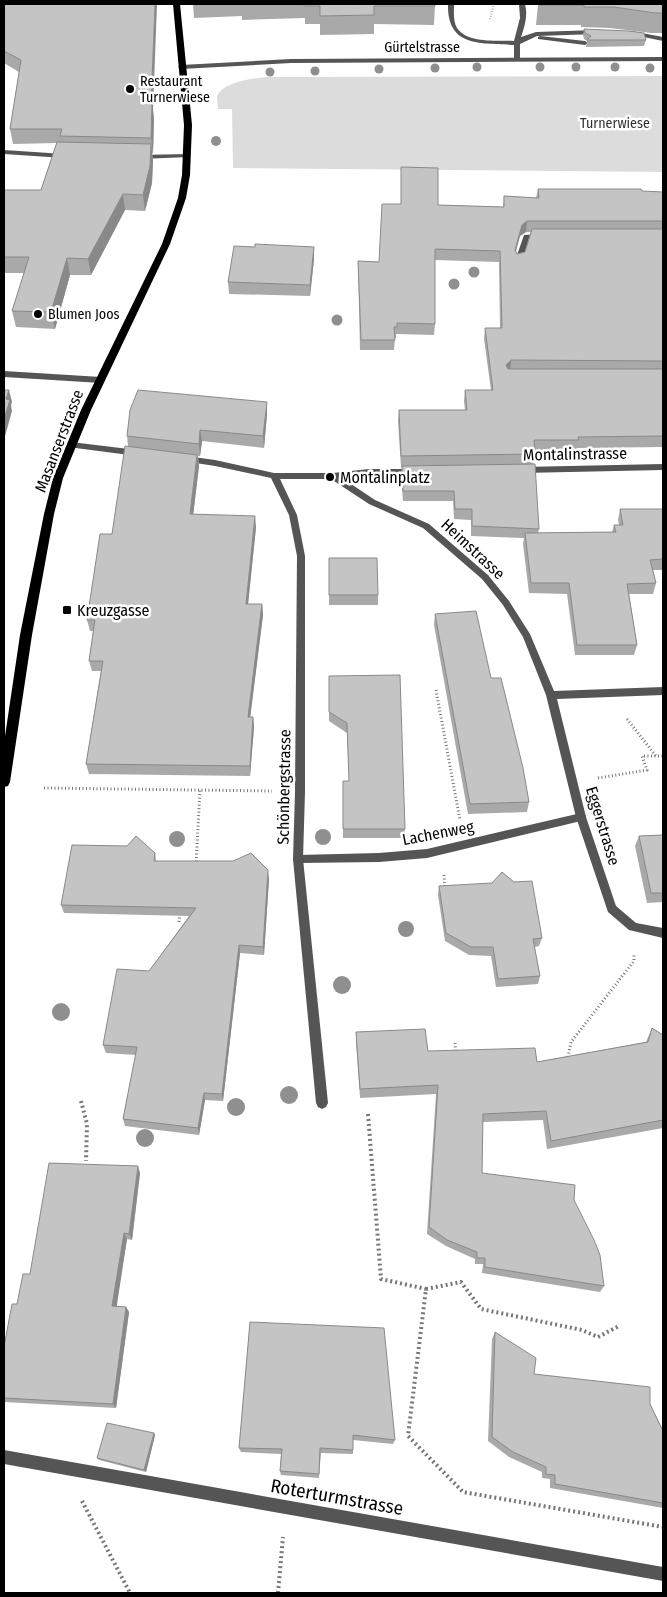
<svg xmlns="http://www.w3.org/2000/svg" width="667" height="1597" font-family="'Fira Sans Condensed',sans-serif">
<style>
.green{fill:#dcdcdc}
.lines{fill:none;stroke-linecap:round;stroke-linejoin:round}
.path-far2{stroke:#777;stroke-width:2;stroke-dasharray:0.5 2;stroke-linecap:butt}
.path-far1{stroke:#777;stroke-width:3;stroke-dasharray:1 2.5;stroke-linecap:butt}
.path{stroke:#777;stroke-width:4;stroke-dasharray:2 3;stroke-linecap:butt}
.service{fill:#555;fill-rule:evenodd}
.minor{fill:#555;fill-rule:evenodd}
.tertiary{fill:#555;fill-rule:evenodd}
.primary{fill:#000;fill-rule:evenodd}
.tree{fill:#8f8f8f}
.wall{fill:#a9a9a9;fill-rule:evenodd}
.shaded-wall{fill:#898989}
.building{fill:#c4c4c4;stroke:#898989}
.poi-dot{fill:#000;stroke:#fff;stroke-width:2}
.labels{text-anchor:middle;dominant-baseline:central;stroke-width:5;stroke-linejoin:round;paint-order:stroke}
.far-street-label{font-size:14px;fill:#000;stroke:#fff}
.far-poi-label{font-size:14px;fill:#000;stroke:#fff;text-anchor:start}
.far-park-label{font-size:14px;fill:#333;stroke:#fff}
.street-label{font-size:16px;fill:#000;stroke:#fff}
.poi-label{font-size:16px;fill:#000;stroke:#fff;text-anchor:start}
.near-street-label{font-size:19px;fill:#000;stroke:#fff}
</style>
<rect width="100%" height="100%" fill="#fff"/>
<!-- green -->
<path class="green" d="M663,76V172L233,168L232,109H218C218,105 217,100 217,97C221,82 255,78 268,77Z"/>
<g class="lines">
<!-- path-far2 -->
<path class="path-far2" d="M490,19L494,4"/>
<!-- path-far1 -->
<g class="path-far1">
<path d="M436,690L460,820"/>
<path d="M627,719L656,756"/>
<path d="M598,778L647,770L642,756H663"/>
<path d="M44,788L272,791"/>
<path d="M196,865L200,790"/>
<path d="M444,875L445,889"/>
<path d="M179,922L180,913"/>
<path d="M455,1043L456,1054"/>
<path d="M568,1057L571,1042L634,961V953"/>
</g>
<!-- path -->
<g class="path">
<path d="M568,1059L569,1056"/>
<path d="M81,1101L87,1124L86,1161"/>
<path d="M368,1114L381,1279L426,1289L408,1436L463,1492L663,1527"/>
<path d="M426,1289L461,1282L481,1309L582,1330L598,1337L619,1326"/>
<path d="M82,1501L130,1593"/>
<path d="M278,1593L283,1537"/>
</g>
<!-- service -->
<g class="service">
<path d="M448,4H454C454,12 453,21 457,28C468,44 498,40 514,41L520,18L519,4H525C528,15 525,26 521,37L536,32L596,30L599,32L596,34L537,36L520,44V59L517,61L514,59V45C481,43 447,48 448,4Z"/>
<path d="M631,31L663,37V41L629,34L628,33Z"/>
<path d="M540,36L585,41L588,43L585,45L538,39V37Z"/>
<path d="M524,235L542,234L546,236L542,238H529L523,261L519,263L515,261Z"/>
<path d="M581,813L585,814L586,817L585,820L581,821L427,858L379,862L298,863L294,862L293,859L294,856L298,855L379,853L427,849Z"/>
<path d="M4,1450L663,1567V1581L4,1464Z"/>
</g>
<!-- minor -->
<g class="minor">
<path d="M4,150L64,154L67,156L64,158L4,154Z"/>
<path d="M188,154L190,155V157L139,159L136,157L139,155Z"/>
<path d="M4,371L101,377L105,380L101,383L4,377Z"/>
<path d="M71,442L137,450L141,453L137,456L68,447V443Z"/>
<path d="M186,456L215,460L274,473H333L369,469H418V473L415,474L369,475L342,478L375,500L429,524L488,575L509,601L530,634L554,691L663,687V695L557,699L586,817L616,906L636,923L663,928V938L629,930L608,912L576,817L546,695L523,637L503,605L482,579L423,528L369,504L331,479H280L297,515L305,556V792L303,859L328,1103L326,1107L322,1109L318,1107L316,1103L293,859L295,792L297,556L289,515L271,478L215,466L183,461L182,459Z"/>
<path d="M663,464V470L522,473L518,470L522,467Z"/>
</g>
<!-- tertiary -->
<path class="tertiary" d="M663,57V61L291,63L181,69L178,67L181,65L291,59Z"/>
<!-- primary -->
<path class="primary" d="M173,4H180L192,125L190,175L186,198L170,244L91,410L63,478L54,514L32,635L10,782L8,786L4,787V743L20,635L44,514L53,478L81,410L162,244L178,198L182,175L184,125Z"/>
</g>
<!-- trees -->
<g class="tree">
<circle cx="477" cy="67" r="4.5"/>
<circle cx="540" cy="67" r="4.5"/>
<circle cx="576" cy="67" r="4.5"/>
<circle cx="615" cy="67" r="4.5"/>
<circle cx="435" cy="68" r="4.5"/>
<circle cx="650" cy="68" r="4.5"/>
<circle cx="379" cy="69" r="4.5"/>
<circle cx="315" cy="71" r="4.5"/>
<circle cx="270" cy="72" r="4.5"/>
<circle cx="216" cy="141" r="5"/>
<circle cx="474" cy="272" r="5.5"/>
<circle cx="454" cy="284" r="5.5"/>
<circle cx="337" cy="320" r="5.5"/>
<circle cx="323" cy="837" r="8"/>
<circle cx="177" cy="839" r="8"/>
<circle cx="406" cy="929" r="8"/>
<circle cx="342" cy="985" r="9"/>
<circle cx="61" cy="1012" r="9"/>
<circle cx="289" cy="1095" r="9"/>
<circle cx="236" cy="1107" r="9"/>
<circle cx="145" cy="1138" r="9"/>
</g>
<!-- wall -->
<g class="wall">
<path d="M4,4L153,110L154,119L153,153H152L153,160L152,183L145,211L125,210L91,275H70L55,329L16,327L12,311L24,273H4V190H41L57,143L13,144L10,129L19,72L4,63Z"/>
<path d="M193,4H435L434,25L374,24V34L320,35V24H305V18L242,20V16L194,18Z"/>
<path d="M663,4V33H651L610,28L581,27V25H536L538,5Z"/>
<path d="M584,29L646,40L644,46L586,47L587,41L584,39L583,35Z"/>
<path d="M401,167L438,205L503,207L504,196L536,198L538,189L663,192V447L577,448V450L535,451L533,464L539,529L538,533L612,532L614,525H619L618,520L620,509H663V570H653L656,583L653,594H629L637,645L634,655H575L567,594L529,593L523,544L524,538L471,536V520L454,519L453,501H403L401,476L402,467H401L398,421L399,410H465L464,401L465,390H491L484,339L485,328H500L499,262L435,260V324L434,335L396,334V338H395L394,350H360L358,261L379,262L401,204ZM526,232H531L525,252L517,254L516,252L520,236Z"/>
<path d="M255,247H314V259L310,296L229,294L228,282Z"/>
<path d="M267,402V414L264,448L202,441L200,456H198L199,466L193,514L256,527L248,604H262L263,615L250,717H253L254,727L250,776L89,774L86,764L101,671H92L89,661L93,631H90L87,620L112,534L128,446L127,436Z"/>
<path d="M329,558L378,595V605H329Z"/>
<path d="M435,614L491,678L529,802L527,812L468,814L434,625Z"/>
<path d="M329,676L405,829L404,838H343V781H349L347,733L329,721Z"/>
<path d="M663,835V902L647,903L635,846L639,836Z"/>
<path d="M155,853L156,861L269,879L264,955L240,953L223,1101L205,1100L199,1135L125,1126L123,1119L136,1055L106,1053L103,1045L149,971L189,916L64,913L61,905Z"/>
<path d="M439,886L542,938L539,946L534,947L540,976L538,984L496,987L491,956L469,955L445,941L438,895Z"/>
<path d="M652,1028L663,1035V1128L547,1149L543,1120L483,1122L482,1173L574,1200L604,1286L600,1292L482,1273L483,1264H475V1259L446,1246L427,1234L436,1094L360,1098L356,1042V1032L428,1051L537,1062L646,1042Z"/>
<path d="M140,1173L132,1240L127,1239L116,1306L126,1307L129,1312L116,1408L4,1402V1347L17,1304L30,1274Z"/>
<path d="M250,1322L395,1440L393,1444L353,1440V1454L321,1453L319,1478L281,1475L280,1471L281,1454L241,1452L239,1448Z"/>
<path d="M495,1332L534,1374L650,1404L663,1431V1508L550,1488V1479L542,1478V1472L509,1457L488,1441L492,1339Z"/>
<path d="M154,1433L155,1435L146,1472L99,1460L97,1458Z"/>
</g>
<!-- shaded-wall -->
<g class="shaded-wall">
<path d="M155,4H157L153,110L154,119L153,153L151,138V105Z"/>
<path d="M151,144L153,160L152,183L145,211L143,195Z"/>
<path d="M123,194L125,210L91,275L88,259Z"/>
<path d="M527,221L526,232L520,236L513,260L515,250L522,225Z"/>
<path d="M314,247V259L310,296V285Z"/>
<path d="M67,258L70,275L55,329L51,312Z"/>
<path d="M511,360L510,371L506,365Z"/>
<path d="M9,390L12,402L11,405L12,411L4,440V419L6,399Z"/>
<path d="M267,402V414L264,448L263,436Z"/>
<path d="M200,430L202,441L200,456L199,444Z"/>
<path d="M197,455L199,466L192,525L190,514Z"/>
<path d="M255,516L256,527L247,614L246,604Z"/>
<path d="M262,604L263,615L249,727L248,717Z"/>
<path d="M253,717L254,727L250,776V766Z"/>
<path d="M268,870L269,879L264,955L263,947Z"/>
<path d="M239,945L240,953L223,1101L222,1094Z"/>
<path d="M204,1093L205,1100L199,1135L198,1128Z"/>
<path d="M138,1166L140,1173L132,1240L129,1234Z"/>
<path d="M124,1233L127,1239L116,1311L112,1306Z"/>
<path d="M126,1307L129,1312L116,1408L113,1404Z"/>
<path d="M154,1433L155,1435L146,1472L144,1470Z"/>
</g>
<!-- building -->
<g class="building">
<path d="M4,4H155L151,105H152L151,138L60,136L62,129H10L21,60L4,51Z"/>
<path d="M304,4H435V6H374V15L320,16V6H304Z"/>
<path d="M539,4H663V13H655L614,7H584V5H538Z"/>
<path d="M584,29L629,31L644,33L646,40H587L591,36L585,33Z"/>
<path d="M57,142L151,144L150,166L143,195L123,194L88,259L67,258L51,312L12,311L29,257H4V190H41Z"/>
<path d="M401,167L438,168V205L504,207V196L539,198L538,189H641L642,191L663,192V221H527L522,225L515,250L517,254L525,252L532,229H663V361L511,360L506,365L508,369H663V436L578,437L579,440H534L535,454L401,456L399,410H467L465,390H493L485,328H502L500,251L435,249V324L397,323V327H394L395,340H361L358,261L379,262L382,204H401Z"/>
<path d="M255,244L314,247L310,285L228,282L234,246L255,247Z"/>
<path d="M4,390H9L6,399L10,400L4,419Z"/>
<path d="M138,390L267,402L263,436L200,430L199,444L127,436L130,410Z"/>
<path d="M125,446L197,455L190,514L255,516L246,604H262L248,717H253L250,766L86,764L103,661H89L95,620H87L100,534H112Z"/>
<path d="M535,464L539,529L472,526V509H455L454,491H403L402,466Z"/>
<path d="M620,509H663V559L650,560L656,583L627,584L637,645H577L569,583H531L525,533L616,532L614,525H623Z"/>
<path d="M329,558H377L378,595H329Z"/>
<path d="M476,611L491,678H501L523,768L529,802L470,804L435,614Z"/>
<path d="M400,675L405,829H343V781H349L347,723L329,712V676Z"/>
<path d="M663,835V893H651L639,836Z"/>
<path d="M136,836L155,853L154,861H233L251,853L268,870L263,947L239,945L222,1094L204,1093L198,1128L123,1119L137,1047L103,1045L117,969L149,971L196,908L61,905L72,845L127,846Z"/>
<path d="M502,872L514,882L532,881L542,938L533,939L540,976L498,979L493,947H471L446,933L439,886L492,883Z"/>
<path d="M652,1028L663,1035V1120L551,1141L546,1111L483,1114L482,1173L575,1185L574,1200L594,1240L600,1255L604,1286L485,1267V1258H477V1252L447,1240L429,1227L438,1085L360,1089L356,1032L425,1029L428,1051L535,1048L537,1062L648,1042Z"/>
<path d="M49,1163L138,1166L129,1234L124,1233L112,1306L126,1307L113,1404L4,1398V1347L12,1304H17L23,1274H30Z"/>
<path d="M250,1322L384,1328L395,1440L353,1435V1450L320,1448L319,1474L280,1471L282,1449L239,1448Z"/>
<path d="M495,1332L536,1358L534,1374L650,1387V1404L663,1431V1503L555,1484V1475L546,1474V1467L513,1452L492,1437Z"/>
<path d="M107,1423L154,1433L144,1470L97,1458Z"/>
</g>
<!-- markers -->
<g class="poi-dot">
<circle cx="130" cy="89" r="5"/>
<circle cx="38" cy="314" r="5"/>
<circle cx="330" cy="477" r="5"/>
<rect x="62" y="605" width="10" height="10" rx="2.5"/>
</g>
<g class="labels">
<!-- far-street labels -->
<g class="far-street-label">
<text x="422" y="47">Gürtelstrasse</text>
</g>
<!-- far-poi labels -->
<g class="far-poi-label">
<text x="140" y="81">Restaurant<tspan x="140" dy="16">Turnerwiese</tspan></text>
<text x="48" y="314">Blumen Joos</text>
</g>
<!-- far-park labels -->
<g class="far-park-label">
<text x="615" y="123">Turnerwiese</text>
</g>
<!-- street labels -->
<g class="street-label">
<text transform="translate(59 441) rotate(-69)">Masanserstrasse</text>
<text transform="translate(575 454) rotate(-1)">Montalinstrasse</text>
<text transform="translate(473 549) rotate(43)">Heimstrasse</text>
<text transform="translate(284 787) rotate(-89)">Schönbergstrasse</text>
<text transform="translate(603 826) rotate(73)">Eggerstrasse</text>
<text transform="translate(438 833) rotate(-11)">Lachenweg</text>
</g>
<!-- poi labels -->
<g class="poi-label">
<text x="340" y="477">Montalinplatz</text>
<text x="77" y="610">Kreuzgasse</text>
</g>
<!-- near-street labels -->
<g class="near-street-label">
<text transform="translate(337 1497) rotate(10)">Roterturmstrasse</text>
</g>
</g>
<!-- border -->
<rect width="667" height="1597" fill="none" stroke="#000000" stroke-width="10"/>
</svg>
